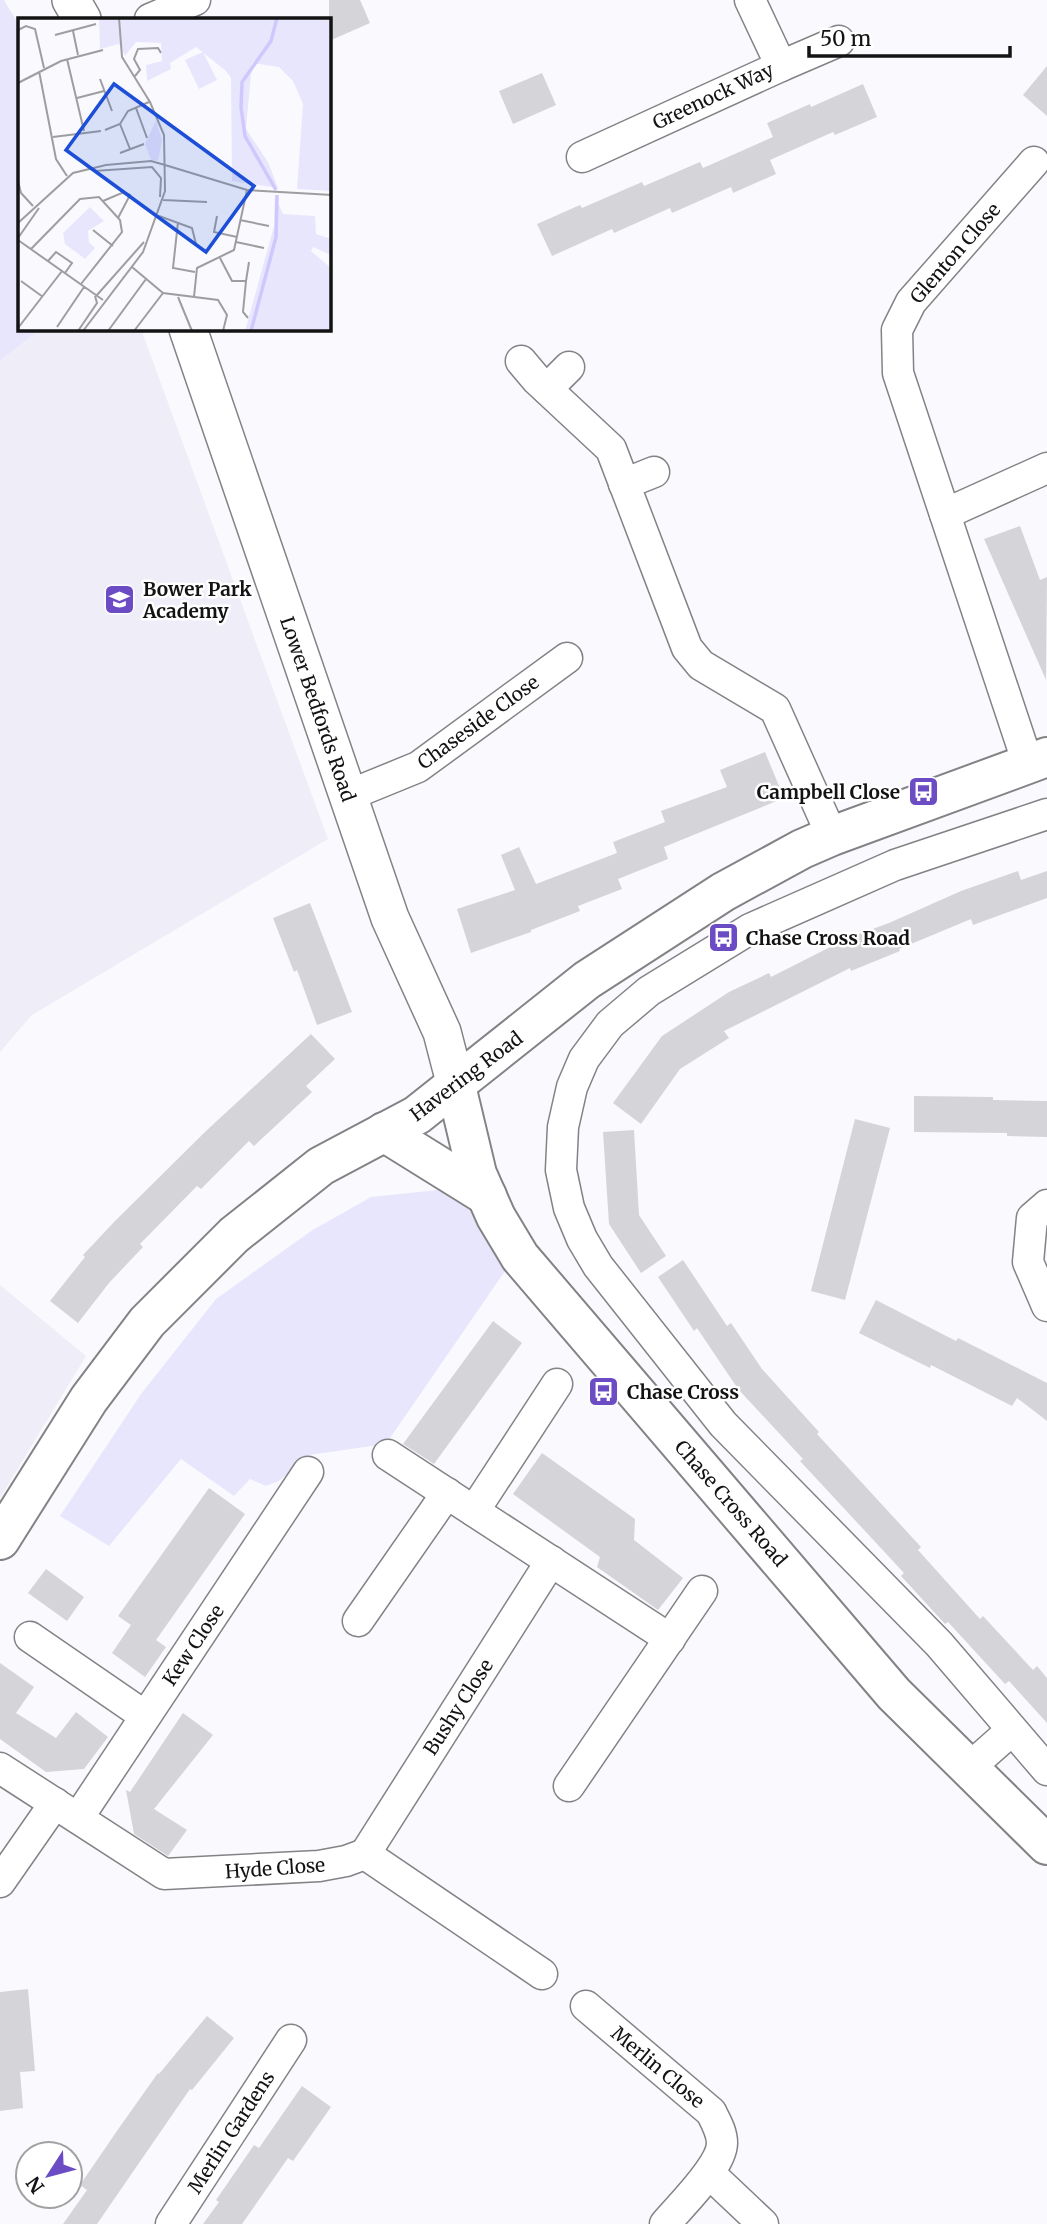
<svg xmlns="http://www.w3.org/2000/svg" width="1047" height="2224" font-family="Merriweather,serif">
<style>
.built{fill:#eeedf8}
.green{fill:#e8e6fd}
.building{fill:#d5d4d8}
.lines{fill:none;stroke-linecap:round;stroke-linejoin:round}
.minor-casing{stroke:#838386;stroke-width:33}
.tertiary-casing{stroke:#838386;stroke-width:40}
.secondary-casing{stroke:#838386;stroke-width:42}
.minor{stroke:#fff;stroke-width:30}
.tertiary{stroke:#fff;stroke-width:37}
.secondary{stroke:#fff;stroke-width:38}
.labels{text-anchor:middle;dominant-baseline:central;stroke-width:5;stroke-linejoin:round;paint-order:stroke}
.street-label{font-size:19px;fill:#131314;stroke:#fff}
.poi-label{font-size:19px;font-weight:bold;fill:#131314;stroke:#fff;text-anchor:start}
.inset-river{fill:none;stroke:#cfc8fc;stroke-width:3.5}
.inset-road{fill:none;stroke:#9e9ea0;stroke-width:2}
.view{fill:#1d4ed8;fill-opacity:0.15;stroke:#1d4ed8;stroke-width:3.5}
.inset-edge{fill:none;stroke:#131314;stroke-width:3.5}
</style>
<rect width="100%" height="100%" fill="#fafafe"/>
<!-- built -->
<g class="built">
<path d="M40,329H141L328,839L32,1015L0,1052V361Z"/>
<path d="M0,1285L86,1356L0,1498Z"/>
</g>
<!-- green -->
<g class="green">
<path d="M0,0H4L19,25V329H40L0,361Z"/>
<path d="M466,1187L505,1271L386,1444L309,1455L279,1481L266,1486L250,1479L234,1496L181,1459L109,1546L60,1516L141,1394L216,1299L311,1231L371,1197Z"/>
</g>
<!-- building -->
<g class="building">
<path d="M329,0H360L370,23L329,41Z"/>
<path d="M1047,66V116L1023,95Z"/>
<path d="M542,73L556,105L513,124L499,91Z"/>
<path d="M863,84L877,117L835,135L833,132L770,160L776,174L733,193L731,187L672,213L670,208L614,233L612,229L552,256L537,224L580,205L582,208L642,182L644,186L700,162L703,168L773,137L767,123L810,104L811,107Z"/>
<path d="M1020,526L1040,580L1047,577L1046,680L984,539Z"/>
<path d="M765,752L784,798L664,847L668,859L618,879L622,889L578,906L580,911L531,930V932L471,953L457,909L515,890L501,855L519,847L536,884L617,853L613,842L665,822L661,811L727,787L720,770Z"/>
<path d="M1018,871L1021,880L1047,871V898L973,925L971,919L899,949L900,951L851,971L850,968L724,1031L729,1038L680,1069L641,1124L613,1103L662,1036L729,992L769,973L771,977L848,938L889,923L961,891Z"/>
<path d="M310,903L352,1012L317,1025L297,970L294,972L273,918Z"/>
<path d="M311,1034L335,1059L306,1086L312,1092L254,1146L249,1141L201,1189L197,1186L140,1244L143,1247L109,1283L78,1323L50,1301L85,1257L83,1255L115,1221L206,1131Z"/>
<path d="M914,1096L993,1097V1100L1047,1101V1137L1007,1136V1133L914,1132Z"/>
<path d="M855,1119L890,1128L845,1300L811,1291Z"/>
<path d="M634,1130L639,1215L666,1256L641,1273L609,1224L603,1132Z"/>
<path d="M683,1260L727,1326L731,1323L762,1369L819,1432L817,1434L921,1547L918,1550L980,1619L983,1616L1033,1670L1037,1666L1047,1678V1723L1009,1681L1005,1684L948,1622L945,1624L901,1576L904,1573L800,1461L803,1459L738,1389L697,1328L694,1331L658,1277Z"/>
<path d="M876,1300L956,1341L958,1338L1047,1383V1421L1017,1398L1012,1406L931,1365L930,1368L859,1333Z"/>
<path d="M493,1321L522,1343L434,1464L403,1444Z"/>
<path d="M542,1453L635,1519L634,1540L683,1578L658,1610L597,1567L600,1557L513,1494Z"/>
<path d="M209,1488L245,1514L156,1640L166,1647L145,1677L112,1653L131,1625L118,1616Z"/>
<path d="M46,1569L84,1597L67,1621L28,1593Z"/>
<path d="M0,1663L34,1687L16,1713L56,1738L76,1712L108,1737L84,1769L46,1772L0,1739Z"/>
<path d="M183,1713L213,1735L154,1809L187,1830L168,1856L134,1834L126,1790L130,1792Z"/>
<path d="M28,1989L35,2071L20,2072L23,2108L0,2111V1992Z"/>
<path d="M207,2016L234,2038L192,2090L190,2089L97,2224H63L87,2190L80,2185L119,2128L158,2073L159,2074Z"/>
<path d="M302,2086L331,2107L293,2161L288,2158L242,2224H203L219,2202L216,2200L254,2145L259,2148Z"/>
</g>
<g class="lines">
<defs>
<g id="minor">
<path d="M150,19L195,0"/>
<path d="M781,66L839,41"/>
<path d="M582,157L781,66L750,0"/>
<path d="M521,361L537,380L611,449L687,648L701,665L775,709L832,836"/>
<path d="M547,389L569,367"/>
<path d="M624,484L654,472"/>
<path d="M945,514L1047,468"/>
<path d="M1028,764L898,373L897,330L911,302L1034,162"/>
<path d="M347,796L418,767L567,658"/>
<path d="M1047,814L895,865L750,929L649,991L610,1024L584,1059L572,1087L563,1127L561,1170L569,1208L582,1239L598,1266L723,1424L939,1644L1047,1770"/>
<path d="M1047,1205L1032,1218L1028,1262L1047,1306"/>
<path d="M388,1455L670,1639"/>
<path d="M474,1511L557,1384"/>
<path d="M358,1621L447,1493"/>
<path d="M30,1637L145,1716"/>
<path d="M0,1768L164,1874L319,1866L346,1861L365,1854L542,1974"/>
<path d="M969,1768L1012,1730"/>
<path d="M569,1786L702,1591"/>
<path d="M78,1818L308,1472"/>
<path d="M365,1854L551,1561"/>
<path d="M0,1882L55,1803"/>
<path d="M586,2006L711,2112C716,2122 722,2132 722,2143C722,2166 680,2206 665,2224"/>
<path d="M709,2173L763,2224"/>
<path d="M171,2224L291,2040"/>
</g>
<g id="tertiary">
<path d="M71,0L82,19"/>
<path d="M188,329L390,918L442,1032L456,1086"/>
</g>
<g id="secondary">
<path d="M456,1086L477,1174L496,1217L520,1257L894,1694L1047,1845"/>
<path d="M384,1132L487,1196"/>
<path d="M0,1540L89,1399L147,1322L234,1235L321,1166L417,1115L587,980L723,892L802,849L832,836L1047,757"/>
</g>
</defs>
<!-- minor casing -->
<use href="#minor" class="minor-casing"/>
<!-- tertiary casing -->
<use href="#tertiary" class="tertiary-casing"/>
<!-- secondary casing -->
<use href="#secondary" class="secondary-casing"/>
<!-- minor -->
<use href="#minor" class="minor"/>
<!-- tertiary -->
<use href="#tertiary" class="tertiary"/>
<!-- secondary -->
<use href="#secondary" class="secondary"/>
</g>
<!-- icons -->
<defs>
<symbol id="school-square" viewBox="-11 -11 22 22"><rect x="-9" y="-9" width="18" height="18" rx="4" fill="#6c4cc5" stroke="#fff"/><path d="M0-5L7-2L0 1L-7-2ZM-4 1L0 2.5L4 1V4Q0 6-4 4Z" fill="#fff"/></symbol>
<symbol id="bus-square" viewBox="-11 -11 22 22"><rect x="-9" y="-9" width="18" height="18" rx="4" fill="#6c4cc5" stroke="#fff"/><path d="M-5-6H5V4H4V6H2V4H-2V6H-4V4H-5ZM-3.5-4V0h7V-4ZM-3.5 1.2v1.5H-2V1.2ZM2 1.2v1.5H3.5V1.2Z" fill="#fff"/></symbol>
</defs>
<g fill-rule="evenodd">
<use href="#school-square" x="102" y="582" width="35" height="35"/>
<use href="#bus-square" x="906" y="774" width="35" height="35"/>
<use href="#bus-square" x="706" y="920" width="35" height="35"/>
<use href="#bus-square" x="586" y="1374" width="35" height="35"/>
</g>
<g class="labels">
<!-- street labels -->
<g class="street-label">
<text transform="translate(713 96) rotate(-25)">Greenock Way</text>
<text transform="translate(955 253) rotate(-49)">Glenton Close</text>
<text transform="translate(318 709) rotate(71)">Lower Bedfords Road</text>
<text transform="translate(478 722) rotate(-36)">Chaseside Close</text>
<text transform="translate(466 1076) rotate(-37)">Havering Road</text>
<text transform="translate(731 1503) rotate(49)">Chase Cross Road</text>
<text transform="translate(193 1645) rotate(-56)">Kew Close</text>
<text transform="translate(458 1707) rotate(-57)">Bushy Close</text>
<text transform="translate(275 1868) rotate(-4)">Hyde Close</text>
<text transform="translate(658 2067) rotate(40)">Merlin Close</text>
<text transform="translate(231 2132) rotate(-57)">Merlin Gardens</text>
</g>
<!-- poi labels -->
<g class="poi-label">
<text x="143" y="589">Bower Park<tspan x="143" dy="22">Academy</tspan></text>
<text x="900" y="792" text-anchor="end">Campbell Close</text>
<text x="746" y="938">Chase Cross Road</text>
<text x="627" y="1392">Chase Cross</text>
</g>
</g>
<!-- overview -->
<g transform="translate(18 18)">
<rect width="313" height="313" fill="#fafafe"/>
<path d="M81,0H313V173L279,171L285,86L275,63L261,49L234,45L228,111L250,144L260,170L214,163L213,60L208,53L178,29L152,45L153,51L129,63L128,47L144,43L143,25L118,24L107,38L101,26L82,31ZM185,34L199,62L181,71L167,42ZM138,102L144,122L140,143L133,142L127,126ZM257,178L265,196L297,198L298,216L313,221V237L295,229L293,233L313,250V313H227L256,208ZM72,189L86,203L70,213L71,224L77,230L67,241L47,226L45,215Z" fill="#e8e6fd"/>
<path class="inset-river" d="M258,172L227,118L223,89L224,64L253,23L259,0M233,313L258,219L259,177"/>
<path class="inset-road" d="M0,12L8,8L17,11L26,50M55,13L60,37M37,17L78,6M49,41L66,113M21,53L38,141L49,158M117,58L122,52L116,41L120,31L140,30L143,35M82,61L94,93M0,65L43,43L85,32M59,80L86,73M118,90L129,120M102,106L112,131M87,112L102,106L110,93L131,84M35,119L83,113M102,135L126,126M147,147L229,172L314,177M76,153L134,149L143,160L142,179M0,163L3,175L15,188M145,182L189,184M85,183L106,174L112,177L100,200M141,198L174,210L178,226M199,198L196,214L219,219M222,202L251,208M160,204L155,250L177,254M0,205L55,155L88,147L133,143L147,147M75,212L95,228M0,220L21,190M0,222L85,282M218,224L246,230M13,231L62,181L81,179L102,202L104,214L63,266M202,240L214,263H228L231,244M30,243L38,234L54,245L47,255M114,249L145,275L200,282L209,297L205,313M3,263L25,279M228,263L225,294L230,300M79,277L126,224M160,279L174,313M176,279L179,250L216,232L229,172M39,309L66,269M0,310L44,253M60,313L79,285L77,278M65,313L125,234L147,173L146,117L132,84L104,39L101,0M90,313L128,261M116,313L145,275"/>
<path class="view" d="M96,66L236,168L188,234L48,132Z"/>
<rect width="313" height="313" class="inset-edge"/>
</g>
<!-- north arrow -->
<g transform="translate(49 2175) rotate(234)"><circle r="33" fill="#ffffff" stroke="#a1a1a1" stroke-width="2"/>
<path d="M0-5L12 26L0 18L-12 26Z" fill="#6c4cc5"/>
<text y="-10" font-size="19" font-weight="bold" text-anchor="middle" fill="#131314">N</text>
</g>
<!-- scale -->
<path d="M809 46v10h201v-10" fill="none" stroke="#131314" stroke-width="3.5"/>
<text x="820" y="46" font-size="21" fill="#131314" stroke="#ffffff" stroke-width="5" paint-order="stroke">50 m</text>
</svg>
